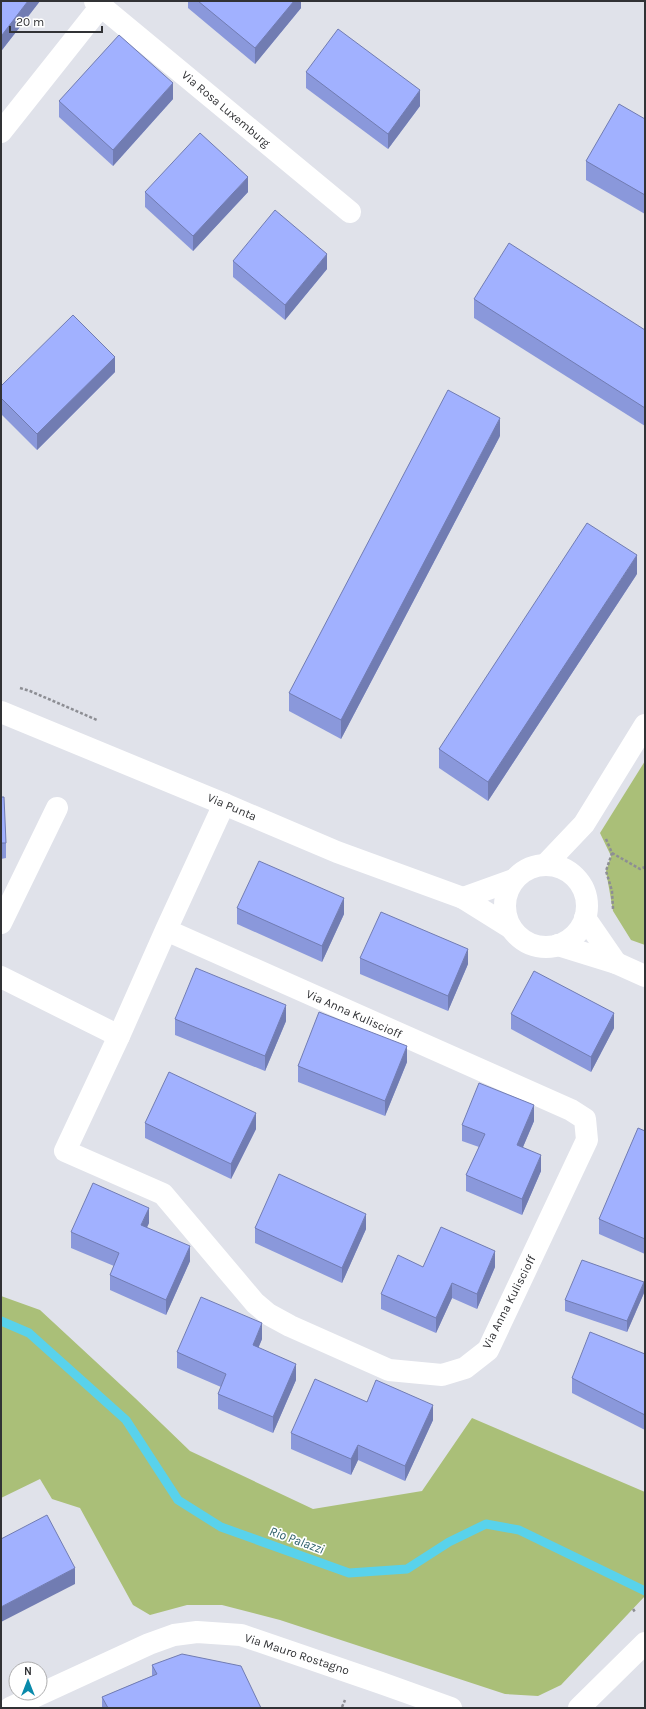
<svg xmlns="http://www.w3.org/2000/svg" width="646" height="1709" font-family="Karla,sans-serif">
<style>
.green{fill:#aabf78}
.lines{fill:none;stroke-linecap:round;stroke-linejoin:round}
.stream{stroke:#59d2eb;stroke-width:9}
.path{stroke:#8d8e94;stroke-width:2.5;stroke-dasharray:3 2;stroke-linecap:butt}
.street{stroke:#fff;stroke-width:22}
.wall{fill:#8a98db}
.shaded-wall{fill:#717cb2}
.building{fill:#a1b1ff;stroke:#717cb2}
.labels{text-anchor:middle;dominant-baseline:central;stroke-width:3.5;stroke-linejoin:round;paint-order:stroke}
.street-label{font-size:12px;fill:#313235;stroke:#fff}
.water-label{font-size:13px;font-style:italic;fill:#2c5f6a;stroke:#fff}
</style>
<rect width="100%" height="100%" fill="#e0e2ea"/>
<!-- green -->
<g class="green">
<path d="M645,761V945L631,940L613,911L606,871L611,856L600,833Z"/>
<path d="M1,1296L40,1310L135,1398L190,1451L313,1509L422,1491L472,1418L645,1492V1596L561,1685L538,1696L505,1694L280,1620L222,1605H187L150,1615L133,1605L80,1508L52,1499L40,1479L1,1498Z"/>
</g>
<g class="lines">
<!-- stream -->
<path class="stream" d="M1,1321L29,1333L126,1420L178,1500L221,1527L349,1573L407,1569L449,1542L486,1524L519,1530L645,1591"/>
<!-- path -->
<g class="path">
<path d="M20,688L30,691L97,720"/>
<path d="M606,839L612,853L606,871L612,891L613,909"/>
<path d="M612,853L640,869L645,867"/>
<path d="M633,1609L635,1612"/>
<path d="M342,1707L345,1700"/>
</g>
<!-- street -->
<g class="street">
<path d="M101,6L350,212"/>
<path d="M1,132L101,6L95,1"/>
<path d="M1,712L224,804L337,852L463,898L511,928"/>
<path d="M545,865L584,824L645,725"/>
<circle cx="546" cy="906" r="41"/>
<path d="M463,898L513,880"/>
<path d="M585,918L616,963"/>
<path d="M1,923L57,808"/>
<path d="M166,930L571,1110L585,1119L587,1140L488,1350L465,1368L442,1375L389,1370L290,1326L268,1314L255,1303L163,1194L65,1151L119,1036L166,930L224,804"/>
<path d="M558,945L616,963L645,976"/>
<path d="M1,977L119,1036"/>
<path d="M10,1708L149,1644L174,1635L197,1632L241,1635L381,1683L451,1708"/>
<path d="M579,1708L645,1643"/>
</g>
</g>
<!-- wall -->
<g class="wall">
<path d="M1,1H40L2,50H1Z"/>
<path d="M188,1H301V8L255,64L188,8Z"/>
<path d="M306,72L420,106L388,149L306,88Z"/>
<path d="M173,99L113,166L59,117V101Z"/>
<path d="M645,119V214L586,180V161Z"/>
<path d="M145,192H248L193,251L145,207Z"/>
<path d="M233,261L327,269L285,320L233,277Z"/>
<path d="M474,299L645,330V426L474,318Z"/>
<path d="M115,372L37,450L1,414V386Z"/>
<path d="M500,436L341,739L289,711V693Z"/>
<path d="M637,574L488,801L439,768V749Z"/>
<path d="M1,797L6,843V858L1,859Z"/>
<path d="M237,908L344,914L322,962L237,924Z"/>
<path d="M360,958L468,964L448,1011L360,974Z"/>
<path d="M511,1014L614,1028L591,1072L511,1029Z"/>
<path d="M175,1019L286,1021L265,1071L175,1035Z"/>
<path d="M407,1062L385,1116L298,1082V1066Z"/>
<path d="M534,1121L523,1147L541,1171L522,1215L466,1191V1175L479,1147L462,1141V1125Z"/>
<path d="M145,1123L256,1129L231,1179L145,1138Z"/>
<path d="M645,1131V1254L599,1234V1219Z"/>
<path d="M149,1223L147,1227L190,1261L166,1315L110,1290V1275L114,1266L71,1248V1232Z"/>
<path d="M255,1228L366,1229L342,1283L255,1243Z"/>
<path d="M423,1267H495L477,1309L452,1298L436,1333L381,1309V1294Z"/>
<path d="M644,1293L627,1332L565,1311V1300Z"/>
<path d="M262,1339L258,1348L296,1380L273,1433L218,1409V1394L221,1387L177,1368V1352Z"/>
<path d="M645,1354V1430L572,1393V1378Z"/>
<path d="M367,1402L433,1420L405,1481L358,1460L351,1475L291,1449V1433Z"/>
<path d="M152,1665L261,1708H102V1697L152,1676Z"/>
</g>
<!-- shaded-wall -->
<g class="shaded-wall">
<path d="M28,1H40L2,50V35Z"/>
<path d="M294,1H301V8L255,64V48Z"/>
<path d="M173,83V99L113,166V150Z"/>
<path d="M420,90V106L388,149V134Z"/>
<path d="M248,177V192L193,251V236Z"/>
<path d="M327,254V269L285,320V305Z"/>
<path d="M115,357V372L37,450V434Z"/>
<path d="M500,418V436L341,739V720Z"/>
<path d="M637,555V574L488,801V782Z"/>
<path d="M344,898V914L322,962V946Z"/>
<path d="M468,949V964L448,1011V996Z"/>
<path d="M286,1005V1021L265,1071V1056Z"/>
<path d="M614,1013V1028L591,1072V1057Z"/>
<path d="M407,1046V1062L385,1116V1101Z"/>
<path d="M534,1105V1121L517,1161V1145Z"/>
<path d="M256,1113V1129L231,1179V1164Z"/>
<path d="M541,1155V1171L522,1215V1199Z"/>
<path d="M149,1208V1223L141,1240V1225Z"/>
<path d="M366,1214V1229L342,1283V1268Z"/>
<path d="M190,1246V1261L166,1315V1300Z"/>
<path d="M495,1251V1267L477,1309V1294Z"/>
<path d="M644,1282V1293L627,1332V1321Z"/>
<path d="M452,1283V1298L436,1333V1318Z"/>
<path d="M262,1323V1339L253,1361V1345Z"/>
<path d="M296,1364V1380L273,1433V1417Z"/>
<path d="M433,1405V1420L405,1481V1466Z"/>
<path d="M358,1445V1460L351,1475V1459Z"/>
<path d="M75,1568V1584L1,1622V1607Z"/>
</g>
<!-- building -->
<g class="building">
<path d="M1,1H28L2,35L1,34Z"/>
<path d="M198,1H294L255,48Z"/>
<path d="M338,29L420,90L388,134L306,72Z"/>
<path d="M119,35L173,83L113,150L59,101Z"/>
<path d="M619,104L645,119V195L586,161Z"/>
<path d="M200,133L248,177L193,236L145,192Z"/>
<path d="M275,210L327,254L285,305L233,261Z"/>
<path d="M509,243L645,330V408L474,299Z"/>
<path d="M73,315L115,357L37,434L1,398V386Z"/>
<path d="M448,390L500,418L341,720L289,693Z"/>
<path d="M587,523L637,555L488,782L439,749Z"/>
<path d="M1,797H4L6,843H1Z"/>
<path d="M259,861L344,898L322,946L237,908Z"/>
<path d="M381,912L468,949L448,996L360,958Z"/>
<path d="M196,968L286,1005L265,1056L175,1019Z"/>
<path d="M534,971L614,1013L591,1057L511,1014Z"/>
<path d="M319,1012L407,1046L385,1101L298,1066Z"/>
<path d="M169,1072L256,1113L231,1164L145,1123Z"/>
<path d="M479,1083L534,1105L517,1145L541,1155L522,1199L466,1175L485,1134L462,1125Z"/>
<path d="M638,1128L645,1131V1239L599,1219Z"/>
<path d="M279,1174L366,1214L342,1268L255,1228Z"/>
<path d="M93,1183L149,1208L141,1225L190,1246L166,1300L110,1275L119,1253L71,1232Z"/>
<path d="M441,1227L495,1251L477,1294L452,1283L436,1318L381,1294L398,1255L423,1267Z"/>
<path d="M582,1260L644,1282L627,1321L565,1300Z"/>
<path d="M201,1297L262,1323L253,1345L296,1364L273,1417L218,1394L226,1374L177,1352Z"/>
<path d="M590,1332L645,1354V1415L572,1378Z"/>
<path d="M315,1379L367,1402L376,1380L433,1405L405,1466L358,1445L351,1459L291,1433Z"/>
<path d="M47,1515L75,1568L1,1607V1539Z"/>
<path d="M182,1654L241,1666L261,1708H108L102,1697L157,1674L152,1665Z"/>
</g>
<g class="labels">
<!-- street labels -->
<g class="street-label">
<text transform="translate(226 109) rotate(40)">Via Rosa Luxemburg</text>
<text transform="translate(232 807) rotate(23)">Via Punta</text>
<text transform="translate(354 1014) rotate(24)">Via Anna Kuliscioff</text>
<text transform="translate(509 1302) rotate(-63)">Via Anna Kuliscioff</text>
<text transform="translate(297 1654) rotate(18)">Via Mauro Rostagno</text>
</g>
<!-- water labels -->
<g class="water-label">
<text transform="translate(297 1540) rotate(20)">Rio Palazzi</text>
</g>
</g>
<!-- border -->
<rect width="646" height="1709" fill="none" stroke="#313235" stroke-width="4"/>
<!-- north arrow -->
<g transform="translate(28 1681)"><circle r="19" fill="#ffffff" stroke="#adadae"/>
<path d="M0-3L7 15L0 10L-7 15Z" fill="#098aab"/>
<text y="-6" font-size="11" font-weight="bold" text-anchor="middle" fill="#313235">N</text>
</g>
<!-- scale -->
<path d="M10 26v6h92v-6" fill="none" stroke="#313235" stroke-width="2"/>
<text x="16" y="26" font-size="12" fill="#313235" stroke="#ffffff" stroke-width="3" paint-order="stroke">20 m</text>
</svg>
